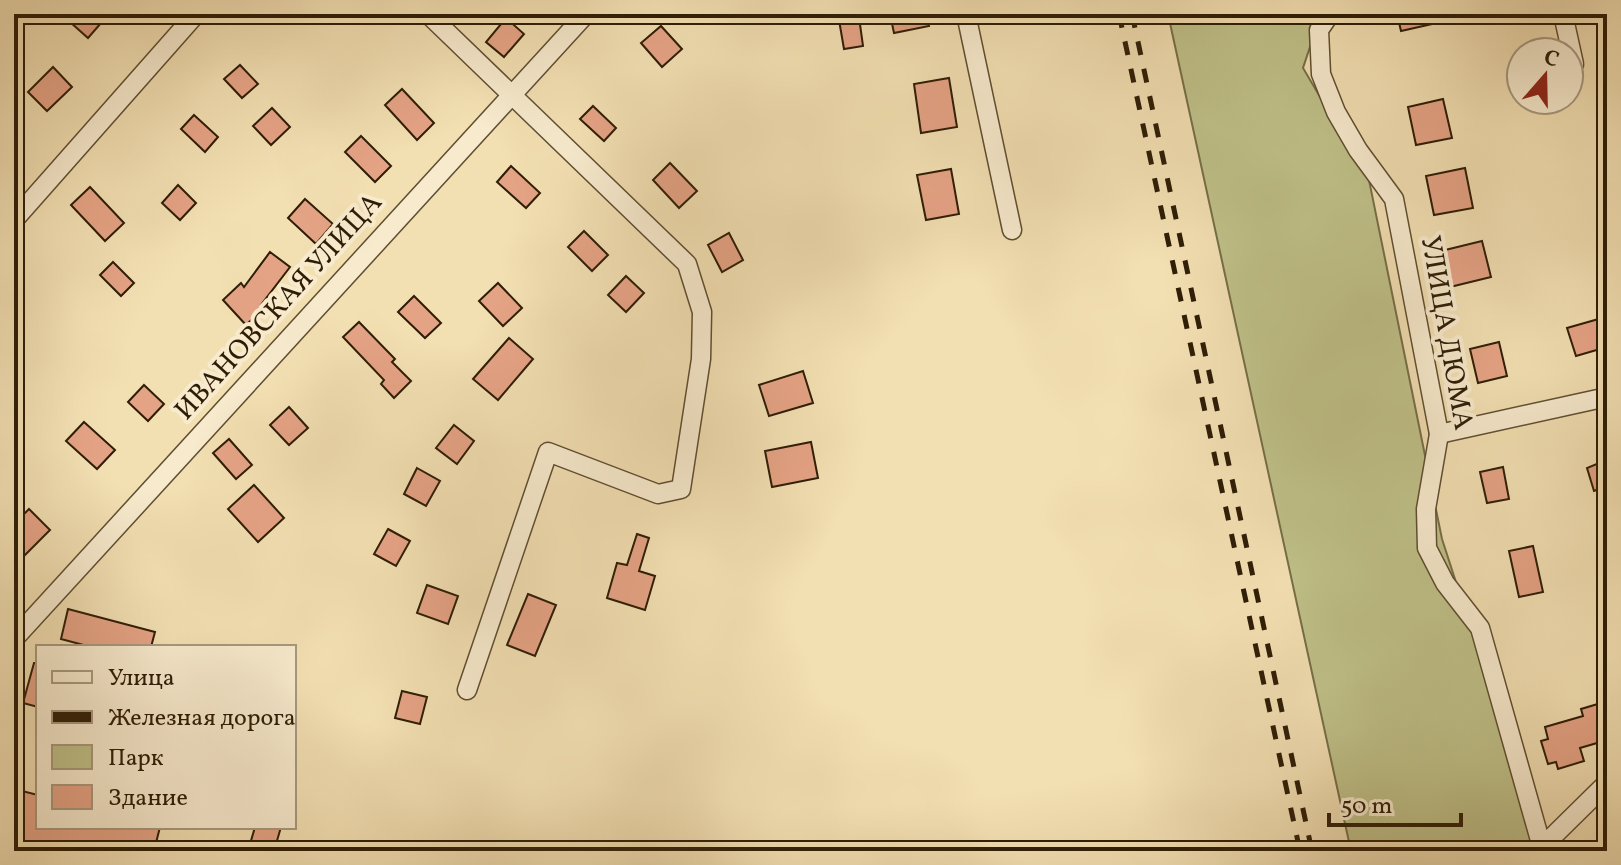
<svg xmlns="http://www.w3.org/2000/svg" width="1621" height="865" font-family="Vollkorn,serif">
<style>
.green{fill:#bfc088;stroke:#766e47;stroke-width:2}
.building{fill:#e5a385;stroke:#2e1d06;stroke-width:2}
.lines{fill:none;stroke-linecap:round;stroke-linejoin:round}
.minor-casing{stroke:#5f4e31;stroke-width:21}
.minor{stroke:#f7eacd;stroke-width:18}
.rail{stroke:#2e1d06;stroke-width:5;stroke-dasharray:14 14;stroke-linecap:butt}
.labels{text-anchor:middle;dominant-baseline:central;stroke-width:8;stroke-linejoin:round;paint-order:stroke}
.street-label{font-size:28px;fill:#2e1d06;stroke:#f7eacd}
</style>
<rect width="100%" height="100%" fill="#f2dfb2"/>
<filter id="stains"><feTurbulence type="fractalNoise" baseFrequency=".0025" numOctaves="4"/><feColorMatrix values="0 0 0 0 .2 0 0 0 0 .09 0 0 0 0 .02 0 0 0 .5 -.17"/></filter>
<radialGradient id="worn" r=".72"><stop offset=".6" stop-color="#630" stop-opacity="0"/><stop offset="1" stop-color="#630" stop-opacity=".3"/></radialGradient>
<!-- green -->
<path class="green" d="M1168,14H1321L1303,68L1369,180L1442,539L1543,851H1351Z"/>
<!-- building -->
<g class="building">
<path d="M61,14H90L101,23L88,38Z"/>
<path d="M890,14H927L929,26L894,33Z"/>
<path d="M1397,14H1449L1450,20L1401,31Z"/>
<path d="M859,17L863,46L844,49L839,20Z"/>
<path d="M506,18L524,34L504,57L486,42Z"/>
<path d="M661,26L682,49L662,67L641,43Z"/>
<path d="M240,65L258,84L242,98L224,79Z"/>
<path d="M53,67L72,87L47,111L28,92Z"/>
<path d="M949,78L957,127L921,133L914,84Z"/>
<path d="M402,89L434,123L417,140L385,105Z"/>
<path d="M1443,99L1452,138L1416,145L1408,107Z"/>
<path d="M593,106L616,128L604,141L580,119Z"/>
<path d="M272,108L290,127L271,145L253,126Z"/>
<path d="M194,115L218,137L205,152L181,129Z"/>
<path d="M361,136L391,166L375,182L345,152Z"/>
<path d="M670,163L697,191L679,208L653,180Z"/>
<path d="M511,166L540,193L526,208L497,182Z"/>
<path d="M1465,168L1473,208L1434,215L1426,176Z"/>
<path d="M951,169L959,214L926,220L917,175Z"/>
<path d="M178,185L196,203L180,220L162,203Z"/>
<path d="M90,187L124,223L105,241L71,205Z"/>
<path d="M305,199L333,224L316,244L288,218Z"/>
<path d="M584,231L608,255L592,271L568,247Z"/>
<path d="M729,233L743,260L722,272L708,245Z"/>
<path d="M1482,241L1491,277L1450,287L1441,251Z"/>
<path d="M270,252L290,267L261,305L264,308L246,325L223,300L241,283L244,287Z"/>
<path d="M113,262L134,283L121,296L100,275Z"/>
<path d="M626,276L644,293L626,312L608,295Z"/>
<path d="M498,283L522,308L503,326L479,301Z"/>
<path d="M414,296L441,323L425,338L398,312Z"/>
<path d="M1602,318L1607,336V347L1576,356L1567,328Z"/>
<path d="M359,322L395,359L392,362L411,381L394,398L381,384L384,380L343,337Z"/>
<path d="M509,338L533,359L498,400L473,379Z"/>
<path d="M1499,342L1507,376L1478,383L1470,349Z"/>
<path d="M803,371L813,403L769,416L759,385Z"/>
<path d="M144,385L164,404L148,421L128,402Z"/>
<path d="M289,407L308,428L289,445L270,425Z"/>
<path d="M84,422L115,450L97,469L66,441Z"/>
<path d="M454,425L474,441L457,464L436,448Z"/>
<path d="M229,439L252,465L236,479L213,453Z"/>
<path d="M811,442L818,478L772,487L765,451Z"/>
<path d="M1599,463L1607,486L1594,491L1587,468Z"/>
<path d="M1503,467L1509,499L1487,503L1480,472Z"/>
<path d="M417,468L440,481L426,506L404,494Z"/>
<path d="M254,485L284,518L258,542L228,509Z"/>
<path d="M29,509L50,530L14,566V524Z"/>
<path d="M388,529L410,541L396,566L374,554Z"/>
<path d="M637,534L649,538L639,571L655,576L645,610L607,598L617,563L627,565Z"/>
<path d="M1533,546L1543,592L1519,597L1509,551Z"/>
<path d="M427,585L458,596L448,624L417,613Z"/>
<path d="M528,594L556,605L535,656L507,645Z"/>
<path d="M68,609L155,632L151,647H91L61,639Z"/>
<path d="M34,663H38V707L23,703Z"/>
<path d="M402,691L427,697L420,724L395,718Z"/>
<path d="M1601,703L1607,723V734L1603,735L1604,741L1580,748L1584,761L1558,769L1556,762L1548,764L1541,741L1548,739L1545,727L1583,716L1581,709Z"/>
<path d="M14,789L38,795V827H160L154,851H52L14,841Z"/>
<path d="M255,827H281L274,851H248Z"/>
</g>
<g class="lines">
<defs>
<g id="minor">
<path d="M428,14L687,264L702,312L701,359L681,489L658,494L548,452L467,690"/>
<path d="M966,14L1012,230"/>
<path d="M1330,14L1319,30L1321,74L1336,112L1358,150L1394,199L1439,434L1426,509L1427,548L1445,583L1480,628L1543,851"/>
<path d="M1563,14L1574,64"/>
<path d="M14,220L196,14"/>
<path d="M1439,434L1607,397"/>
<path d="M14,639L586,14"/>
<path d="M1542,847L1607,783"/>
</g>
</defs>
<!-- minor casing -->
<use href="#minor" class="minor-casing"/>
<!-- minor -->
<use href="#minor" class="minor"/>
<!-- rail -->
<g class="rail">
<path d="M1119,14L1300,851"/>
<path d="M1132,14L1312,851"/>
</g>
</g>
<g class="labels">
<!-- street labels -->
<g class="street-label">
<text transform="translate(279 307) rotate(-48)">ИВАНОВСКАЯ УЛИЦА</text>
<text transform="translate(1446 333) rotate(80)">УЛИЦА ДЮМА</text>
</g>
</g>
<!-- margin -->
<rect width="1621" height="865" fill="none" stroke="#f2dfb2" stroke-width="48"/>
<rect x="16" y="16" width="1589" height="833" fill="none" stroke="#2e1d06" stroke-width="4"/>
<rect x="24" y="24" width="1573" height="817" fill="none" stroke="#2e1d06" stroke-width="2"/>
<!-- legend -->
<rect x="36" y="645" width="260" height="184" fill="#f7eacd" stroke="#a7987d" stroke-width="2"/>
<rect x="52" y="671" width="40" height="12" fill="#f7eacd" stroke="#a7987d" stroke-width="2"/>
<text x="108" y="685" font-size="24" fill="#2e1d06">Улица</text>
<rect x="52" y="711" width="40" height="12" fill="#2e1d06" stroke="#a7987d" stroke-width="2"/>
<text x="108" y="725" font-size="24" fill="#2e1d06">Железная дорога</text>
<rect x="52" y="745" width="40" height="24" fill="#bfc088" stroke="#a7987d" stroke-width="2"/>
<text x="108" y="765" font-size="24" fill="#2e1d06">Парк</text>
<rect x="52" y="785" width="40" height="24" fill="#e5a385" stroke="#a7987d" stroke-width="2"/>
<text x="108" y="805" font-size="24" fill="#2e1d06">Здание</text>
<!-- north arrow -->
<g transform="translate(1545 76) rotate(20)"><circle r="38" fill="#f7eacd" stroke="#a7987d" stroke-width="2"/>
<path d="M0-6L14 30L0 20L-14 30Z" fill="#8f2418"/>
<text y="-12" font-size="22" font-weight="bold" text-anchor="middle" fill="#2e1d06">С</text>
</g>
<!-- scale -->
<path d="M1329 813v12h132v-12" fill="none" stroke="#2e1d06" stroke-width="4"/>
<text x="1341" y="813" font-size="24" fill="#2e1d06" stroke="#f7eacd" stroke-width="6" paint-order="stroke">50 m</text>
<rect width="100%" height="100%" filter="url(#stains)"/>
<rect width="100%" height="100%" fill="url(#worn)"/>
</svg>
